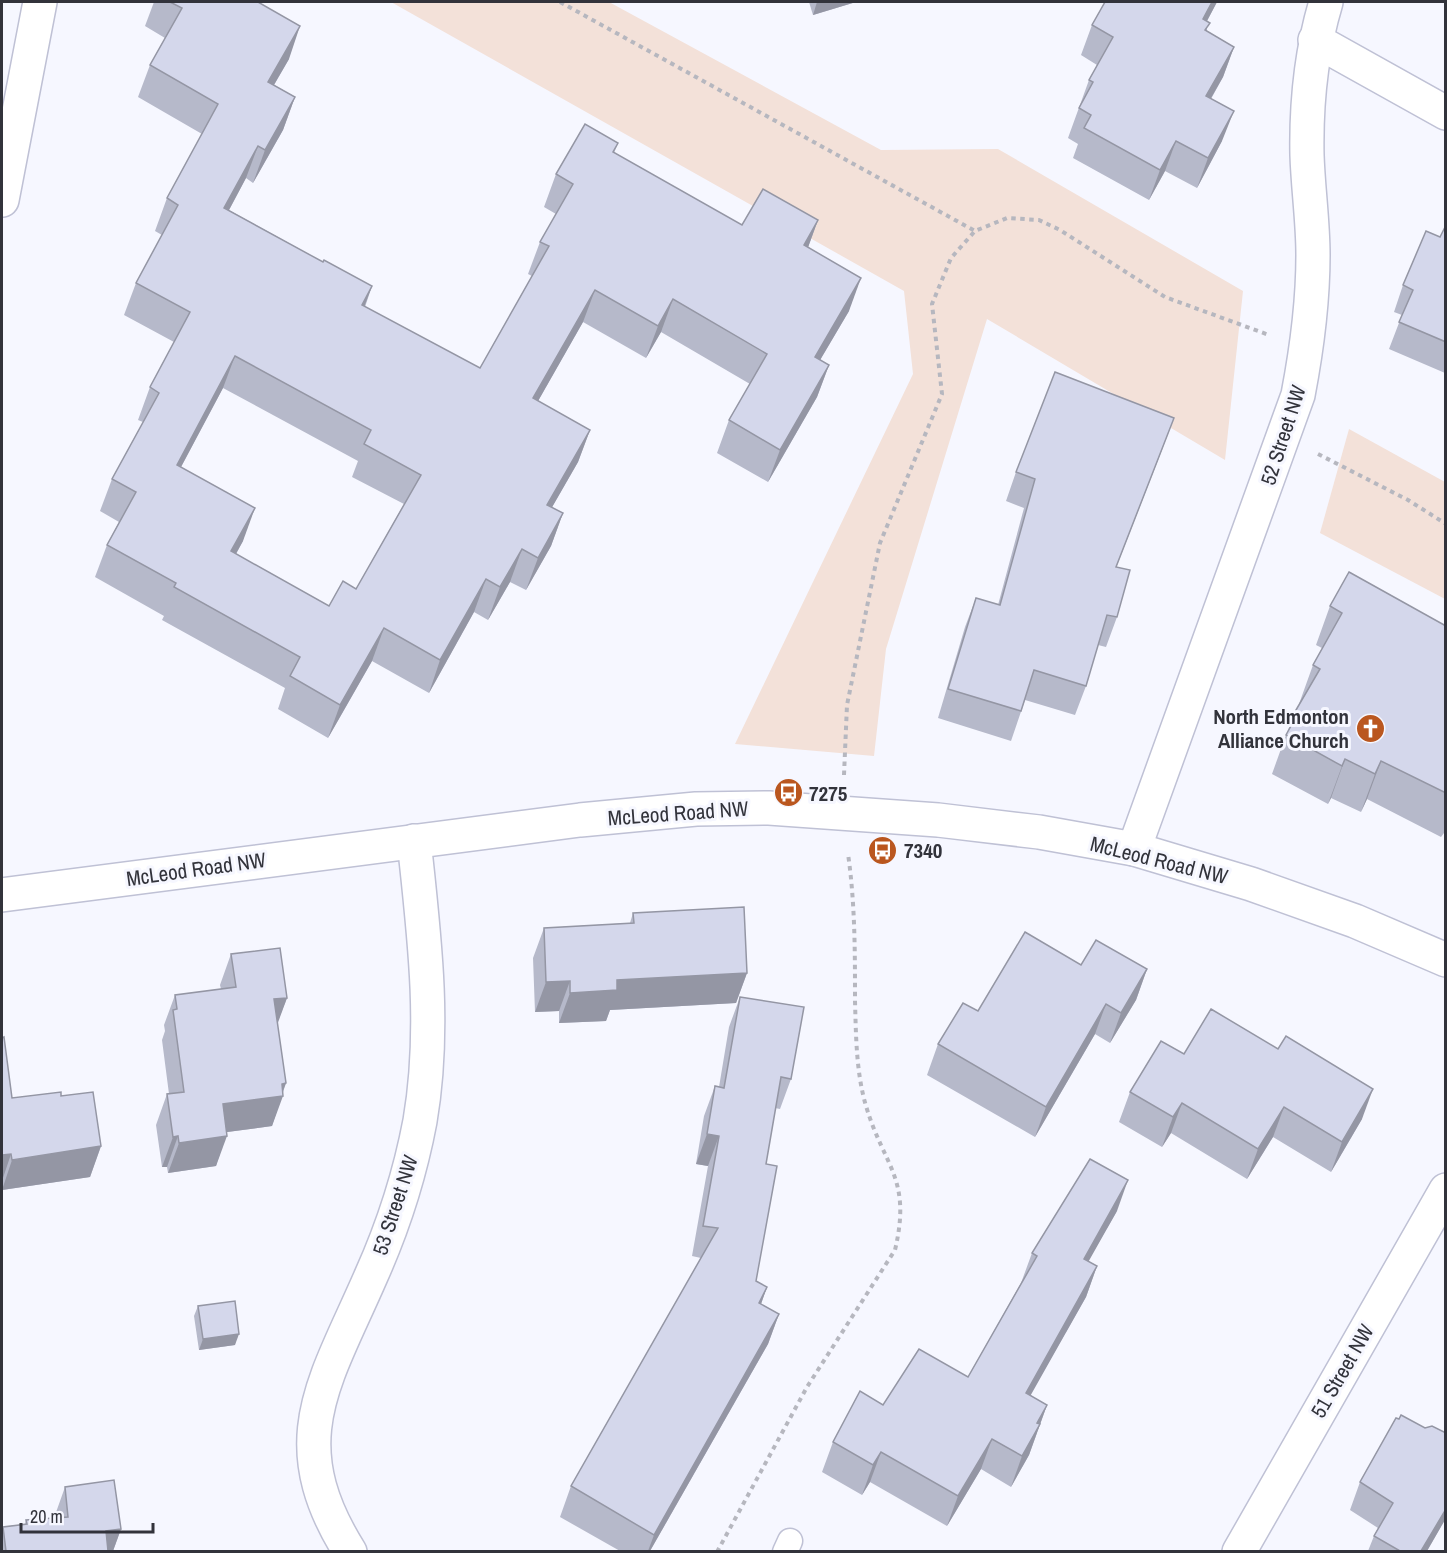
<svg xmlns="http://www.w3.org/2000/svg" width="1447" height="1553" font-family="'Archivo Narrow',sans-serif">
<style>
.green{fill:#f3e1d9}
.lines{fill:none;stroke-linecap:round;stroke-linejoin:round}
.lane-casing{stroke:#bfc1d5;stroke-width:27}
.street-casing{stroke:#bfc1d5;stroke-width:36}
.secondary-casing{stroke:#bfc1d5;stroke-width:36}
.path{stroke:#b6b7bf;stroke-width:4;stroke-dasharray:4.5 4.5;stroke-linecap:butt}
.lane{stroke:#fff;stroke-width:24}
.street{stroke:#fff;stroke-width:33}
.secondary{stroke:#fff;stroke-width:33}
.wall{fill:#b6b9ca;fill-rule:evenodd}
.shaded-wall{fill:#9496a4}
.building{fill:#d4d7eb;stroke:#9496a4;stroke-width:1.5;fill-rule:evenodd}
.labels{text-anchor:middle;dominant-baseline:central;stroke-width:6;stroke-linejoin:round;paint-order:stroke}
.street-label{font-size:21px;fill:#32333b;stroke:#f6f7ff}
.poi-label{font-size:21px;font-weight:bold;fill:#32333b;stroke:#f6f7ff;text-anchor:start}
</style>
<rect width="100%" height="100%" fill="#f6f7ff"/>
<!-- green -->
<g class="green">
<path d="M391,2H609L881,150L998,149L1243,291L1225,460L987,319L886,649L874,756L735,744L913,374L904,291Z"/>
<path d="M1349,429L1445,482V599L1320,533Z"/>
</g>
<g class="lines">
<defs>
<path id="lane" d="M785,1552L790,1541"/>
<g id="street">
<path d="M1315,40L1446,113"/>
<path d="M1134,849L1298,395C1307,348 1313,302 1313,255C1313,221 1308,188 1307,155C1306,102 1311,52 1326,2"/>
<path d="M350,1552C280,1441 325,1382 371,1276C393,1227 410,1174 420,1121C436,1028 424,933 414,841"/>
<path d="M1239,1552L1446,1190"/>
</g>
<g id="secondary">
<path d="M2,200L40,2"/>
<path d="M2,895L580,820L696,809L769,808L938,820L1039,832L1134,849L1251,884L1355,921L1446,960"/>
</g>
</defs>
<!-- lane casing -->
<use href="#lane" class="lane-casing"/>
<!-- street casing -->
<use href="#street" class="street-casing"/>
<!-- secondary casing -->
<use href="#secondary" class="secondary-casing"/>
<!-- path -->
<g class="path">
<path d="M560,2L975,231"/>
<path d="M1318,454L1408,500L1446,524"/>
<path d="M844,775L847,705L880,543L942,394L932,304L951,258L975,231L1007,218L1039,220L1060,230L1165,297L1269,335"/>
<path d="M717,1552L807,1387L895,1250C912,1178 884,1167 866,1106C856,1072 856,1035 855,1001C855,951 855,902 848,854"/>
</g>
<!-- lane -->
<use href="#lane" class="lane"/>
<!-- street -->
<use href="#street" class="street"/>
<!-- secondary -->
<use href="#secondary" class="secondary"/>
</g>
<!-- wall -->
<g class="wall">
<path d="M154,2H258L289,59L274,85L295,97L283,130L253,183L246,178L229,210L323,262L372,286L365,307L480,368L532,276L528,274L540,242L556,214L544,207L556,174L618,143L614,153L742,225L818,220L808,247L849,311L820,360L829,365L817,397L768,482L717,453L729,420L750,384L661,332L646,358L583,322L538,401L590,430L578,462L552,507L563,513L551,546L526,590L510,582L488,620L474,612L429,693L372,661L328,738L278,709L285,688L162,620L164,616L95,577L107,545L119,522L100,511L112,479L143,422L138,420L150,387L174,342L124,315L136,283L162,235L155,231L167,198L202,134L138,97L150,65L165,38L145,26ZM223,388L358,461L352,477L404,504L356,589L329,606L236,554L243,541L181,467Z"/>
<path d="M809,2H856L813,15Z"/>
<path d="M1105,2H1217L1207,21V31L1234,47L1223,77L1211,99L1222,141L1197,188L1165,171L1149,200L1073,158L1078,144L1068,138L1089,80L1097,65L1081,55L1092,25Z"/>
<path d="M1446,225V371L1445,373L1389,349L1402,315L1394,312L1403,285L1440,237Z"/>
<path d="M1163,447L1116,567L1117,617L1106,647L1098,645L1086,686L1075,715L1025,700L1011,741L938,718L965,627L976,598L998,605L1024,508L1006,501L1016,472Z"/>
<path d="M1330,606L1446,626V834L1444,833L1441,837L1367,799L1361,812L1331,798L1328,804L1272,774L1286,735L1296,710L1300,704H1299L1313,665L1322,648L1316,645Z"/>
<path d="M633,913L747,973L736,1003L610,1010L606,1021L559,1023V1011L535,1012L533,958L544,928L630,923Z"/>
<path d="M231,954L287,998L277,1023L286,1083L272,1126L227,1132L216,1166L168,1173L167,1167H162L156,1125L167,1094H169L162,1040L165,1031L164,1025L175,995L221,989L220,985Z"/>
<path d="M1081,965L1147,969L1136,1000L1110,1043L1095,1034L1035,1137L927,1075L938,1044L978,1011Z"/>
<path d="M740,997L791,1079L780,1109L775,1108L766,1164L756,1281L767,1287L761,1304L779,1314L768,1344L650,1551H620L560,1517L571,1486L701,1258L692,1256L708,1166L696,1164L704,1116L715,1086L719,1087L729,1027Z"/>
<path d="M2,1038L12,1098L61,1096L101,1146L90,1177L2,1190Z"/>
<path d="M1184,1054L1362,1119L1331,1172L1273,1137L1247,1179L1171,1133L1162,1147L1119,1122L1130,1092Z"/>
<path d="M1117,1211L1088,1261L1097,1266L1086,1297L1030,1395L1047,1405L1029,1455L1011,1487L981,1469L947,1526L870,1482L862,1495L822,1472L833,1442L883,1405L968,1377L1021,1283L1032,1253Z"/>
<path d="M198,1306L235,1345L199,1350L194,1316Z"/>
<path d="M1425,1428L1446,1433V1518L1427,1551H1368L1374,1536L1378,1528L1350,1510L1360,1482Z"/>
<path d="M65,1487L121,1529L113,1551H2V1532L3,1527L25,1524L26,1520L54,1518Z"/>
</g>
<!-- shaded-wall -->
<g class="shaded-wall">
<path d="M817,2H856L813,15Z"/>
<path d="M1212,2H1217L1192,49L1203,19Z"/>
<path d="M300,26L289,59L257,114L268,82Z"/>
<path d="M1234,47L1223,77L1195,126L1206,96Z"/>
<path d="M295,97L283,130L253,183L265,150Z"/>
<path d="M1234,111L1222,141L1197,188L1208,158Z"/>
<path d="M1176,141L1165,171L1149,200L1160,170Z"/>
<path d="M258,146L246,178L213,240L224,208Z"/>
<path d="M818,220L806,253L804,245Z"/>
<path d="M861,278L849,311L803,389L815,357Z"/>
<path d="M372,286L360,318L362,305Z"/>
<path d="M595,290L583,322L521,431L533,398Z"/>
<path d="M673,299L661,332L646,358L658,326Z"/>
<path d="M235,356L223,388L165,497L177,465Z"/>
<path d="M829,365L817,397L768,482L780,450Z"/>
<path d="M1174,418L1163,447L1105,596L1116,567Z"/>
<path d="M590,430L578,462L535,537L547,505Z"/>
<path d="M255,508L243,541L219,584L231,551Z"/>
<path d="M563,513L551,546L526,590L538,558Z"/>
<path d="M522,549L510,582L488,620L500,587Z"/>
<path d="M486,579L474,612L429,693L440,660Z"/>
<path d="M384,628L372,661L328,738L340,705Z"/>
<path d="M1345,759L1331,798L1328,804L1342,766Z"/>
<path d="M1381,761L1367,799L1361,812L1375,774Z"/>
<path d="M1147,969L1136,1000L1110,1043L1121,1013Z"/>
<path d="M747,973L736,1003L610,1010L606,1021L559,1023L570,993L617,980Z"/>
<path d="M570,981L559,1011L535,1012L546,982Z"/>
<path d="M287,998L276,1028L274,999Z"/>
<path d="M1106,1004L1095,1034L1035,1137L1046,1107Z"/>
<path d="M286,1083L281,1096H283L272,1126L212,1134L223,1104L282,1084Z"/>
<path d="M1373,1089L1362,1119L1331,1172L1342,1142Z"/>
<path d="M1182,1103L1171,1133L1162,1147L1173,1117Z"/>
<path d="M1284,1107L1273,1137L1247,1179L1258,1149Z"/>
<path d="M707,1134L719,1136L708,1166L696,1164Z"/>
<path d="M178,1136L167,1167H162L173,1137Z"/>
<path d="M227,1136L216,1166L168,1173L179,1143Z"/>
<path d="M101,1146L90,1177L2,1190L12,1160Z"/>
<path d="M11,1154L2,1181V1155Z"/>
<path d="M1128,1180L1117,1211L1073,1289L1084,1259Z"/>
<path d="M1097,1266L1086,1297L1015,1423L1026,1393Z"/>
<path d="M767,1287L756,1318L759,1303Z"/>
<path d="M779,1314L768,1344L650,1551H648L654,1535Z"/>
<path d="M239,1334L235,1345L199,1350L203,1339Z"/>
<path d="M1047,1405L1029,1455L1011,1487L1022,1456L1037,1423Z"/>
<path d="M992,1439L981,1469L947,1526L958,1496Z"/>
<path d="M881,1452L870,1482L862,1495L873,1465Z"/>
<path d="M1446,1509V1518L1427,1551H1421Z"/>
<path d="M121,1529L113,1551H98L106,1531Z"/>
</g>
<!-- building -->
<g class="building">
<path d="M170,2H258L300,26L268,82L295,97L265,150L258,146L224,208L323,262L324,260L372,286L362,305L480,368L549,246L540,242L573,184L556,174L585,124L618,143L613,152L742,225L763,189L818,220L804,245L861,278L815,357L829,365L780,450L729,420L767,354L673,299L658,326L595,290L533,398L590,430L547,505L563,513L538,558L522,549L500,587L486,579L440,660L384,628L340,705L290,676L300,657L174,587L176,583L107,545L136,492L112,479L159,393L150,387L190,312L136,283L178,205L167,198L218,104L150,65L182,8ZM235,356L371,430L364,444L421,475L356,589L343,581L329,606L231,551L255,508L177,465Z"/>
<path d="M1105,2H1212L1203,19L1210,23L1205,30L1234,47L1206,96L1234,111L1208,158L1176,141L1160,170L1084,128L1091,115L1079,108L1093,82L1089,80L1113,37L1092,25Z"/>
<path d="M1446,225V342L1399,322L1413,290L1403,285L1426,231L1440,237Z"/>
<path d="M1055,372L1174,418L1116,567L1130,570L1117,617L1107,615L1086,686L1034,670L1021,711L948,689L976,598L1000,605L1035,479L1016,472Z"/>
<path d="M1349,572L1446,626V793L1381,761L1375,774L1345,759L1342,766L1286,735L1297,715L1296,710L1320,669L1313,665L1342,613L1330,606Z"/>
<path d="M744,907L747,973L617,980V990L570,993V981L546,982L544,928L634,923L633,913Z"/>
<path d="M1025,932L1081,965L1096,940L1147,969L1121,1013L1106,1004L1046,1107L938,1044L963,1003L978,1011Z"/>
<path d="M280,948L287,998L274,999L286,1083L282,1084L283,1096L223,1104L227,1136L179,1143L178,1136L173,1137L167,1094L184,1092L173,1010L177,1009L175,995L236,987L231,954Z"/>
<path d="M740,997L804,1007L791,1079L781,1077L766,1164L777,1166L756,1281L767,1287L759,1303L779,1314L654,1535L571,1486L718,1228L703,1226L719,1136L707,1134L715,1086L724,1088Z"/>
<path d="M1211,1009L1278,1049L1286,1036L1373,1089L1342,1142L1284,1107L1258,1149L1182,1103L1173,1117L1130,1092L1161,1041L1184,1054Z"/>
<path d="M4,1037L12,1098L61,1092V1096L93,1092L101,1146L12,1160L11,1154L2,1155V1038Z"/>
<path d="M1090,1159L1128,1180L1084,1259L1097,1266L1026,1393L1047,1405L1037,1423L1040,1424L1022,1456L992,1439L958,1496L881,1452L873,1465L833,1442L860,1391L883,1405L919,1349L968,1377L1037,1256L1032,1253Z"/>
<path d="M235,1301L239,1334L203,1339L198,1306Z"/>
<path d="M1401,1415L1425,1428L1432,1426L1446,1433V1509L1421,1551H1400L1374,1536L1393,1503L1360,1482L1396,1418L1399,1419Z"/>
<path d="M114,1480L121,1529L106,1531L108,1551H6L3,1527L27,1524L26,1520L68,1517L65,1487Z"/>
</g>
<!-- icons -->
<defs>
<symbol id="church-disc" viewBox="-11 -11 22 22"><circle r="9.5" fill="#ba571f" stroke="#f6f7ff"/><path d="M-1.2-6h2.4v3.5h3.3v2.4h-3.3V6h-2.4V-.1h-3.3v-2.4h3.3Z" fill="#fff"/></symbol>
<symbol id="bus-disc" viewBox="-11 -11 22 22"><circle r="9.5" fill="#ba571f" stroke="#f6f7ff"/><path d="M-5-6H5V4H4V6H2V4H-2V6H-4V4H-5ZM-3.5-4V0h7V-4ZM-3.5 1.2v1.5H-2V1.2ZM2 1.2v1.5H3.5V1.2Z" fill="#fff"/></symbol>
</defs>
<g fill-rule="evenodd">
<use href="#church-disc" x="1354" y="712" width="33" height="33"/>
<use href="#bus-disc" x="772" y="776" width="33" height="33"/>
<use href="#bus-disc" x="866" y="834" width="33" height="33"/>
</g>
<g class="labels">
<!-- street labels -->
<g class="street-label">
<text transform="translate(1283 435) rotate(-72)">52 Street NW</text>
<text transform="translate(678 813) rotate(-4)">McLeod Road NW</text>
<text transform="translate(1159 860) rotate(14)">McLeod Road NW</text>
<text transform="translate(196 869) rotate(-8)">McLeod Road NW</text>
<text transform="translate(395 1205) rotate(-72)">53 Street NW</text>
<text transform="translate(1342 1371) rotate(-60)">51 Street NW</text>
</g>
<!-- poi labels -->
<g class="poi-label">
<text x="1349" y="716" text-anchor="end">North Edmonton<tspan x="1349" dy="24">Alliance Church</tspan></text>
<text x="809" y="793">7275</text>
<text x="904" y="850">7340</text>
</g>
</g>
<!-- border -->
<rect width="1447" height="1553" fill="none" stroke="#32333b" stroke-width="6"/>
<!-- scale -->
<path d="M21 1523v9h132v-9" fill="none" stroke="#32333b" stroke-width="3"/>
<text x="30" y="1523" font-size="18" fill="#32333b" stroke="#f6f7ff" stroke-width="4.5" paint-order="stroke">20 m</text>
</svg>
